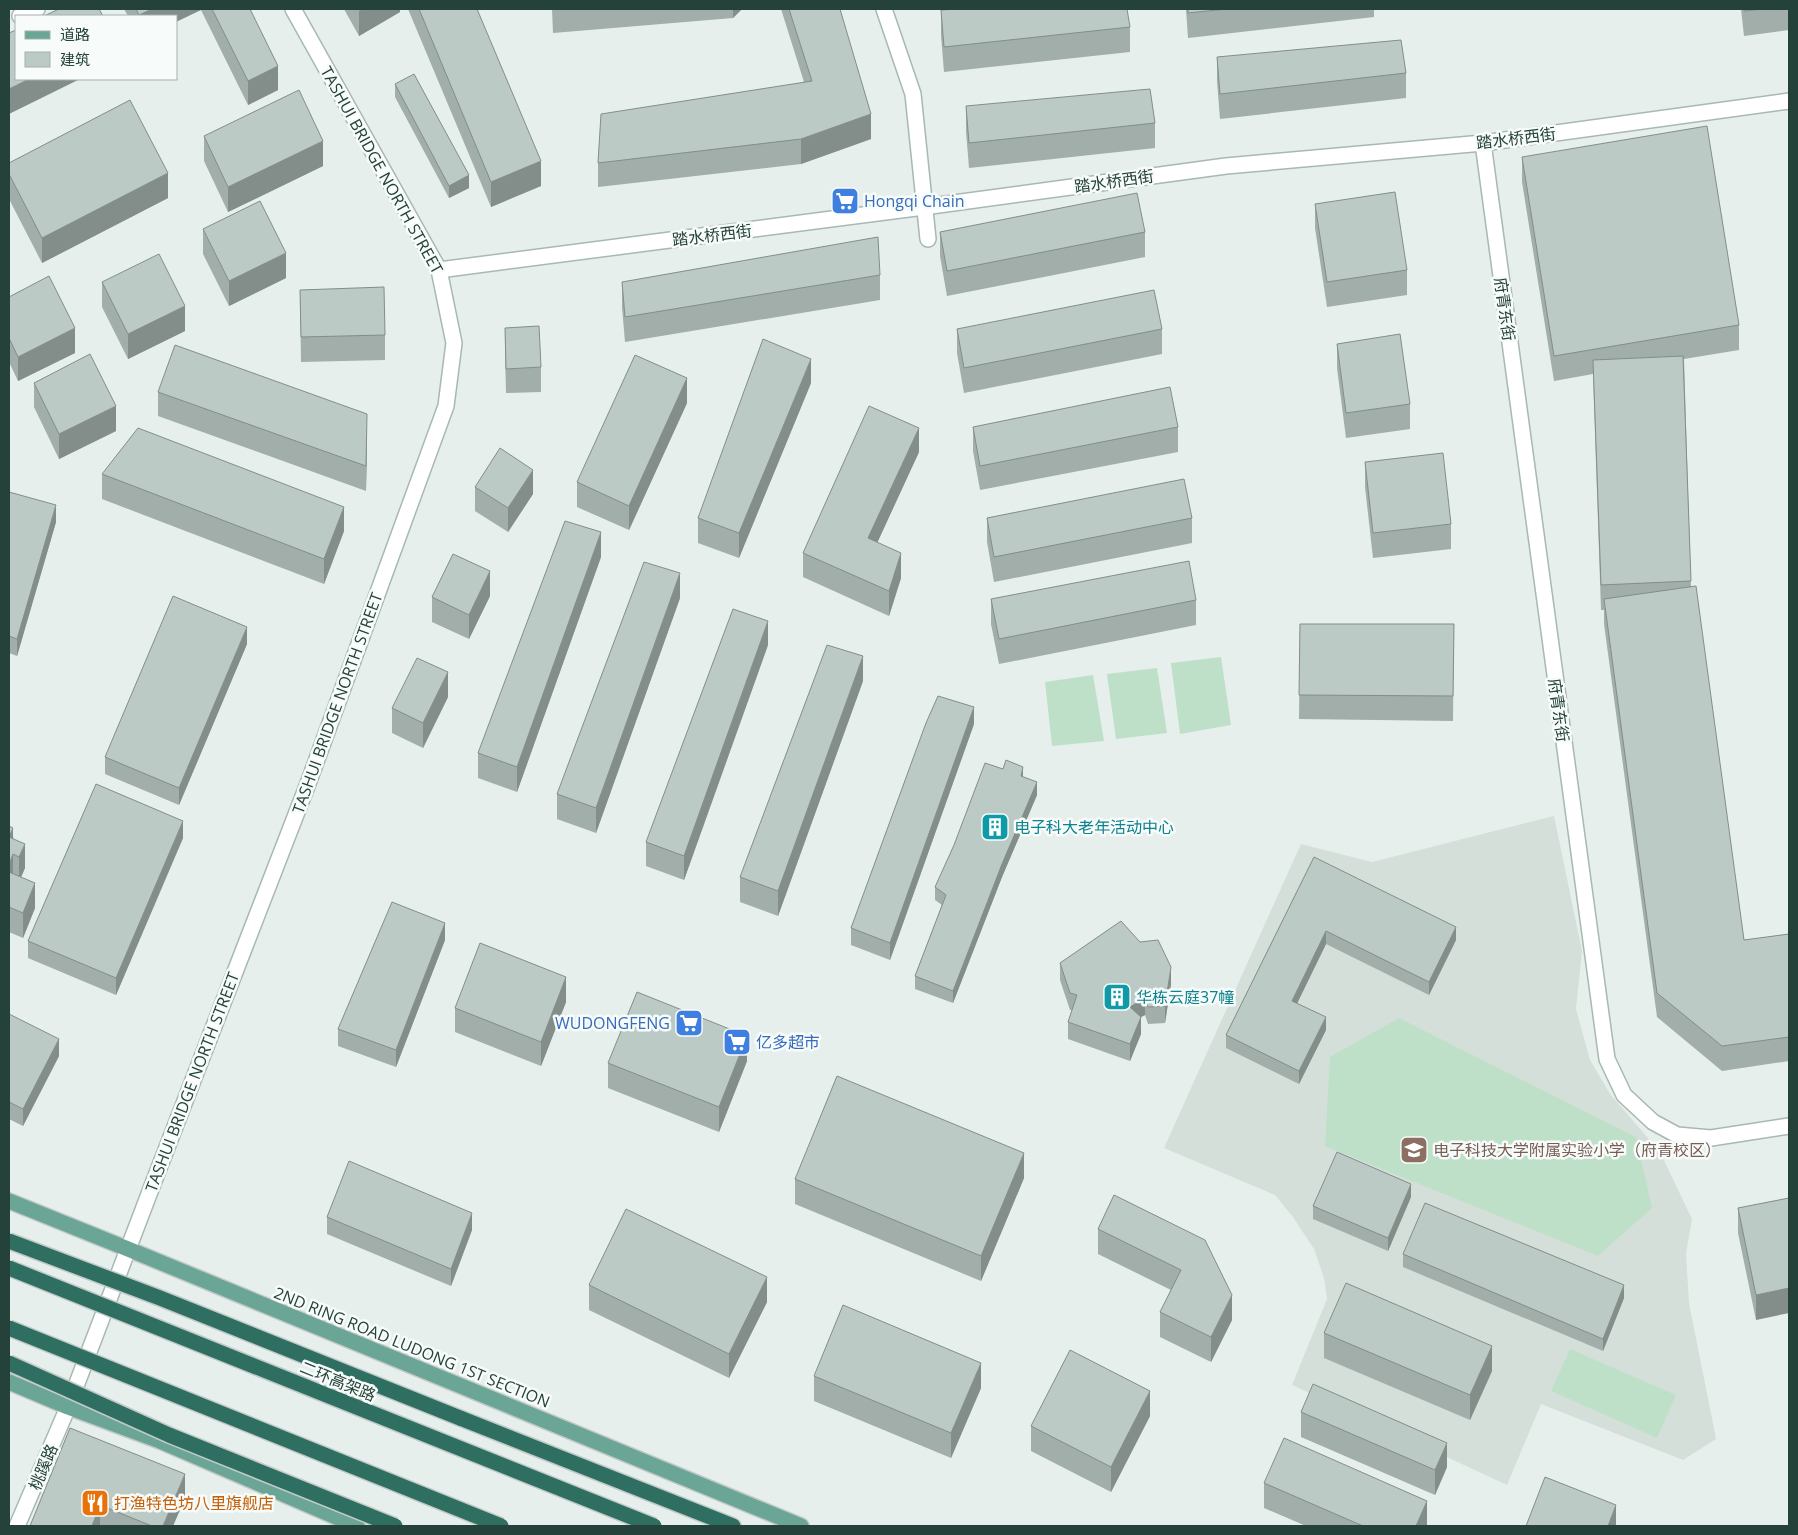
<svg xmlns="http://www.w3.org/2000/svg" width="1798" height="1535" font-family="'Open Sans','Noto Sans SC',sans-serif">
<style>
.built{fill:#d4dfda}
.garden{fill:#bfe0c8}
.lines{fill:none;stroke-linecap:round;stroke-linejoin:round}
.minor-casing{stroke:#a8b8b2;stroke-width:18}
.major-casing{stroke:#c2cac8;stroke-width:18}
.highway-casing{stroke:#c2cac8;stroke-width:18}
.minor{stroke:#fff;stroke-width:15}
.major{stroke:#6aa596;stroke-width:15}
.highway{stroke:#2f6f62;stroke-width:15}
.highway-bridge-casing{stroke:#c2cac8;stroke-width:18;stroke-linecap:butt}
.highway-bridge{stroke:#2f6f62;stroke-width:15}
.wall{fill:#a1aea9}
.shaded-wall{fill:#838d89}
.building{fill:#bbcac4;stroke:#838d89}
.labels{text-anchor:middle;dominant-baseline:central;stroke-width:5;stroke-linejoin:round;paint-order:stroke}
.street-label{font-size:16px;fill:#24423a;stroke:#f7fbf9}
.shop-label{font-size:16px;fill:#366cbe;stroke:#f7fbf9;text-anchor:start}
.culture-label{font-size:16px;fill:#0d838f;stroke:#f7fbf9;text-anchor:start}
.education-label{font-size:16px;fill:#785e54;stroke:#f7fbf9;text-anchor:start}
.food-label{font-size:16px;fill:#c56008;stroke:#f7fbf9;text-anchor:start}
</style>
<rect width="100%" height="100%" fill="#e6efeb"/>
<!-- built -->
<path class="built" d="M1554,816L1582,951L1576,1009L1590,1060L1610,1094L1660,1152L1692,1219L1686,1254L1689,1303L1716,1439L1683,1460L1541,1404L1507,1485L1292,1385L1327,1299L1324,1278L1314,1249L1293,1217L1275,1195L1164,1148L1301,844L1372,862Z"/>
<!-- garden -->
<g class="garden">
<path d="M1221,657L1231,725L1180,734L1171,663Z"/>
<path d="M1157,668L1167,733L1116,739L1107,674Z"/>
<path d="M1093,675L1104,741L1052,746L1045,682Z"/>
<path d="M1399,1018L1636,1137L1652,1208L1598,1256L1325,1146L1330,1057Z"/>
<path d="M1570,1349L1676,1395L1657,1438L1551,1391Z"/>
</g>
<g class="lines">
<defs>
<g id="minor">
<path d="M884,9L913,94L928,239"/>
<path d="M20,16L37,9"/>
<path d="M1483,143L1607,1059L1624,1095L1653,1122L1677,1135L1711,1138L1789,1126"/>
<path d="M439,270L924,207L1226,166L1483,143L1789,101"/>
<path d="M17,1526L68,1407L154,1181L309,781L446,406L454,343L439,270L293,9"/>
</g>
<g id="major">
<path d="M9,1201L128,1249L801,1526"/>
<path d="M9,1382L68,1407L160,1441L357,1526"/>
</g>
<path id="highway" d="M460,1418L733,1526"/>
</defs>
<!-- minor casing -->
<use href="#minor" class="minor-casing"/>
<!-- major casing -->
<use href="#major" class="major-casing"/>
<!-- highway casing -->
<use href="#highway" class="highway-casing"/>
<!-- minor -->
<use href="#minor" class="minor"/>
<!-- major -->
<use href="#major" class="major"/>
<!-- highway -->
<use href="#highway" class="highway"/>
<defs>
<g id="highway-bridge">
<path d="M9,1241L160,1298L460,1418"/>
<path d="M9,1268L654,1526"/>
<path d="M9,1328L501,1526"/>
<path d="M9,1363L169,1435L395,1526"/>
</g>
</defs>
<!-- highway-bridge casing -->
<use href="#highway-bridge" class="highway-bridge-casing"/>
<!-- highway-bridge -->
<use href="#highway-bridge" class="highway-bridge"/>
</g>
<!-- wall -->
<g class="wall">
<path d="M124,9H250L278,90L248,105L201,10L176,16H128Z"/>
<path d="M344,9H400V12L359,36Z"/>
<path d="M408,9H477L541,186L491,207Z"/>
<path d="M552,9H742L733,18L553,33Z"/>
<path d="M781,9H840L871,139L801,164L598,187V163L804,82Z"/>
<path d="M1186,9H1374V17L1188,38Z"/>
<path d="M1741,9H1789V30L1744,36Z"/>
<path d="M941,10L1130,27V52L944,72L941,35Z"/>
<path d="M1217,57L1406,73V98L1220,119L1217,81Z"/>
<path d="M395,84L469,188L449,198L395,97Z"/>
<path d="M966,106L1155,123V148L969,168L966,131Z"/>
<path d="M204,136L323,166L228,212L204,161Z"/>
<path d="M1522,157L1739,325V350L1684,359L1691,587L1744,940L1789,934V1061L1722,1071L1657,1017L1604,624V610H1601L1593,374L1554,381L1522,182Z"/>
<path d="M9,163L168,198L42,263L9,199Z"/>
<path d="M1315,204L1407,270V295L1327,307L1315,228Z"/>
<path d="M203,229L286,278L229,306L203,254Z"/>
<path d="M940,232H1145V257L947,296L940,256Z"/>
<path d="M880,275V300L625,342L622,307V282Z"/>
<path d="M102,282L185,331L128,359L102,307Z"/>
<path d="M300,290L385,335V360L301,362Z"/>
<path d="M9,297L75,353L18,381L9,362Z"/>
<path d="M505,328L541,367V392L506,393L505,352Z"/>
<path d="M957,329H1162V354L964,393L957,353Z"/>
<path d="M1337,344L1410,404V429L1346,438L1337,368Z"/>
<path d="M34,383L116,431L59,459L34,407Z"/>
<path d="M811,383L739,558L698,543V518Z"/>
<path d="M158,392L367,439L366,491L158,416Z"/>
<path d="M687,403L629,530L577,507V482Z"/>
<path d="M973,427H1178V452L980,490L973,451Z"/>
<path d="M919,452L877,542L901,578L889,616L803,577V553Z"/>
<path d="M1365,462L1451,524V549L1373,558L1365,487Z"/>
<path d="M102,474L344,531L324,584L102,499Z"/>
<path d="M475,487L533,494L508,532L475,511Z"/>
<path d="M9,492L56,522L17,656L9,653Z"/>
<path d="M987,518H1192V543L994,582L987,542Z"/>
<path d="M601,557L517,792L478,778V753Z"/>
<path d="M490,596L469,639L432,622V597Z"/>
<path d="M680,598L596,833L557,819V794Z"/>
<path d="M991,599L1196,600V625L999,664L991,624Z"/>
<path d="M1300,624H1454L1453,721L1299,719Z"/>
<path d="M247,644L179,805L105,774V757Z"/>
<path d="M768,645L684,880L646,866V842Z"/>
<path d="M863,681L778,916L740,902V877Z"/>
<path d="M448,697L423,748L392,733V708Z"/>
<path d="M974,724L890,960L851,945V928Z"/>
<path d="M1023,777L1037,795L1002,877L953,1003L915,989V976L942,905L935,900V887Z"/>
<path d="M9,826L25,868L21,877L35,908L23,938L9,932Z"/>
<path d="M183,838L116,995L28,958V941Z"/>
<path d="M1314,857L1456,940L1429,995L1326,944L1297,1003L1326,1030L1299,1084L1226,1048V1035Z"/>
<path d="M445,940L396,1067L338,1046V1029Z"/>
<path d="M1060,963L1171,984L1165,1023L1148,1024L1145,1015L1141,1017V1034L1130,1061L1068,1039V1022L1072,1010H1070L1060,980Z"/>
<path d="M566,1002L541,1066L455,1032V1008Z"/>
<path d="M9,1014L59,1056L23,1126L9,1119Z"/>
<path d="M747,1061L719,1132L608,1088V1063Z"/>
<path d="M1024,1178L981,1281L795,1204V1179Z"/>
<path d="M1114,1195L1232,1320L1211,1362L1160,1337V1312L1171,1290L1098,1254V1229Z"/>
<path d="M1411,1197L1388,1251L1313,1219V1206Z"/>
<path d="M1789,1198L1756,1320L1738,1233V1208Z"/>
<path d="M327,1217L472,1230L451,1286L327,1234Z"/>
<path d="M1403,1254L1624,1298L1603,1351L1403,1267Z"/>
<path d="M589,1285L767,1302L729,1378L589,1310Z"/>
<path d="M1324,1333L1492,1371L1470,1420L1324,1358Z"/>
<path d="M814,1376L981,1388L951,1458L814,1401Z"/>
<path d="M1301,1412L1447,1467L1435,1495L1301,1437Z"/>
<path d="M1150,1416L1111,1492L1031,1451V1426Z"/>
<path d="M70,1428L185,1498L173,1526H30Z"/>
<path d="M1264,1483L1427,1526H1306L1264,1508Z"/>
</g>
<!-- shaded-wall -->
<g class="shaded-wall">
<path d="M152,9H201V10L176,22V16H139V15Z"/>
<path d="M364,9H400V12L359,36V11Z"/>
<path d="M733,9H742L733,18Z"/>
<path d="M278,66V90L248,105V81Z"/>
<path d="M29,79H80L9,114V89Z"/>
<path d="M871,114V139L801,164V139Z"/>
<path d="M323,141V166L228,212V187Z"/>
<path d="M541,161V186L491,207V182Z"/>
<path d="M168,173V198L42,263V238Z"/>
<path d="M469,175V188L449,198V186Z"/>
<path d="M286,253V278L229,306V281Z"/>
<path d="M185,306V331L128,359V334Z"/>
<path d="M75,328V353L18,381V357Z"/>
<path d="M811,359V383L739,558V533Z"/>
<path d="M687,378V403L629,530V506Z"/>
<path d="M116,406V431L59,459V434Z"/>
<path d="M367,414V439L366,491V466Z"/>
<path d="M919,428V452L868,563V538Z"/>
<path d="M533,470V494L508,532V508Z"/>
<path d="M56,505V522L17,656V639Z"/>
<path d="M344,507V531L324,584V559Z"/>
<path d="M601,532V557L517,792V767Z"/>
<path d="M901,553V578L889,616V591Z"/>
<path d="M490,571V596L469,639V615Z"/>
<path d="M680,573V598L596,833V808Z"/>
<path d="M768,621V645L684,880V856Z"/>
<path d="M247,627V644L179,805V788Z"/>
<path d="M863,656V681L778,916V891Z"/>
<path d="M448,672V697L423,748V723Z"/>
<path d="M974,707V724L890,960V943Z"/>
<path d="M1023,767V780L1021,776Z"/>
<path d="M1037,782V795L1002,877L953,1003V991L1002,864Z"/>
<path d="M183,821V838L116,995V978Z"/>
<path d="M13,828V853L9,837Z"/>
<path d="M25,844V868L19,882V857Z"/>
<path d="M13,854V879L10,887V862Z"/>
<path d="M35,883V908L23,938V913Z"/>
<path d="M445,923V940L396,1067V1050Z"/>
<path d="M1456,927V940L1429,995V982Z"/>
<path d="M1326,931V944L1292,1014V1001Z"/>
<path d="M1171,967V984L1165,1023V1006Z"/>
<path d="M566,977V1002L541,1066V1042Z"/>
<path d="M1145,998V1015L1141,1017V1034L1130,1061V1007Z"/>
<path d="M1326,1017V1030L1299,1084V1071Z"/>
<path d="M747,1036V1061L719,1132V1107Z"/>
<path d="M59,1039V1056L23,1126V1109Z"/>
<path d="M1024,1153V1178L981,1281V1256Z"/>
<path d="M1411,1184V1197L1388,1251V1238Z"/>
<path d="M472,1213V1230L451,1286V1269Z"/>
<path d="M767,1277V1302L729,1378V1354Z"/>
<path d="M1624,1285V1298L1603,1351V1339Z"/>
<path d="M1789,1288V1313L1756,1320V1295Z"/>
<path d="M1232,1295V1320L1211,1362V1337Z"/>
<path d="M1492,1346V1371L1470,1420V1395Z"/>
<path d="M981,1363V1388L951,1458V1433Z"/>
<path d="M1150,1391V1416L1111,1492V1467Z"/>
<path d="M1447,1443V1467L1435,1495V1470Z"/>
<path d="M185,1474V1498L173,1526H163Z"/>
<path d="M1427,1501V1526H1416Z"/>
<path d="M100,1505V1526H92Z"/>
<path d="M1616,1505V1526H1608Z"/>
</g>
<!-- building -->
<g class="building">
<path d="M59,9H99L103,16H44Z"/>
<path d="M136,9H152L139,15Z"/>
<path d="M212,9H250L278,66L248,81Z"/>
<path d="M419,9H477L541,161L491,182Z"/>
<path d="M789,9H840L871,114L801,139L598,163L601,114L812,81Z"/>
<path d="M955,9H1127L1130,27L944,47L941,10Z"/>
<path d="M1188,9H1227L1188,13Z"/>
<path d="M1744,9H1762L1744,11Z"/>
<path d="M16,30V79H29L9,89V33Z"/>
<path d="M1401,40L1406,73L1220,94L1217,57Z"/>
<path d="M414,74L469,175L449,186L395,84Z"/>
<path d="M1150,89L1155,123L969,143L966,106Z"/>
<path d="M299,90L323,141L228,187L204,136Z"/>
<path d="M130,100L168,173L42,238L9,174V163Z"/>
<path d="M1707,126L1739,325L1554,356L1522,157Z"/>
<path d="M1395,192L1407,270L1327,282L1315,204Z"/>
<path d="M1137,193L1145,232L947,271L940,232Z"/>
<path d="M260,201L286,253L229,281L203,229Z"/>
<path d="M878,237L880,275L625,317L622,282Z"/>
<path d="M159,254L185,306L128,334L102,282Z"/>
<path d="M49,276L75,328L18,357L9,338V297Z"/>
<path d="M384,287L385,335L301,337L300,290Z"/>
<path d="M1154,290L1162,329L964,368L957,329Z"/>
<path d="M539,326L541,367L506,369L505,328Z"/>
<path d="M1400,334L1410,404L1346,413L1337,344Z"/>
<path d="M763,339L811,359L739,533L698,518Z"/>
<path d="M175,345L367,414L366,466L158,392Z"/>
<path d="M90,354L116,406L59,434L34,383Z"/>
<path d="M635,355L687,378L629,506L577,482Z"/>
<path d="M1683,356L1691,581L1601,585L1593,360Z"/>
<path d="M1170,387L1178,427L980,466L973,427Z"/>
<path d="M869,406L919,428L868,538L901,553L889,591L803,553Z"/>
<path d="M138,428L344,507L324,559L102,474Z"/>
<path d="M500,448L533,470L508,508L475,487Z"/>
<path d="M1443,453L1451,524L1373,533L1365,462Z"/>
<path d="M1184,479L1192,518L994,557L987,518Z"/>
<path d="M9,492L56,505L17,639L9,636Z"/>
<path d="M565,521L601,532L517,767L478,753Z"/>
<path d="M453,554L490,571L469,615L432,597Z"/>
<path d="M1189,561L1196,600L999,639L991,599Z"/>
<path d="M644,562L680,573L596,808L557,794Z"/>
<path d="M1696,586L1744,940L1789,934V1037L1722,1046L1657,993L1604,599Z"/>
<path d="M173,596L247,627L179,788L105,757Z"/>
<path d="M733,609L768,621L684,856L646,842Z"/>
<path d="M1300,624H1454L1453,696L1299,695Z"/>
<path d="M827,645L863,656L778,891L740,877Z"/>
<path d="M417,658L448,672L423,723L392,708Z"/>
<path d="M938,696L974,707L890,943L851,928L926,723Z"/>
<path d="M1006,760L1023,767L1021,776L1037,782L1002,864L953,991L915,976L946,895L935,887L954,845L985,763L1003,769Z"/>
<path d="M96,784L183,821L116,978L28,941Z"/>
<path d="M9,826L13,828L9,837L25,844L19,857L13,854L10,862H9Z"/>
<path d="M1314,857L1456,927L1429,982L1326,931L1292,1001L1326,1017L1299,1071L1226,1035Z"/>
<path d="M9,872L35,883L23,913L9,907Z"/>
<path d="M392,902L445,923L396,1050L338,1029Z"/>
<path d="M1121,921L1140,942L1158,940L1171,967L1165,1006L1148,1007L1145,998L1130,1007L1141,1017L1130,1044L1068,1022L1077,995L1070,993L1060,963Z"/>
<path d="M480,943L566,977L541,1042L455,1008Z"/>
<path d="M637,992L747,1036L719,1107L608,1063Z"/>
<path d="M9,1014L59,1039L23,1109L9,1102Z"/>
<path d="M837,1076L1024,1153L981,1256L795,1179Z"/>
<path d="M1337,1152L1411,1184L1388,1238L1313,1206Z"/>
<path d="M349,1161L472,1213L451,1269L327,1217Z"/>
<path d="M1114,1195L1205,1240L1232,1295L1211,1337L1160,1312L1181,1270L1098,1229Z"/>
<path d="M1789,1198V1288L1756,1295L1738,1208Z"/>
<path d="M1425,1203L1624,1285L1603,1339L1403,1254Z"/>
<path d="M626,1209L767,1277L729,1354L589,1285Z"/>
<path d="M1346,1283L1492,1346L1470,1395L1324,1333Z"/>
<path d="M843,1305L981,1363L951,1433L814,1376Z"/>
<path d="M1070,1350L1150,1391L1111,1467L1031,1426Z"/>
<path d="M1313,1384L1447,1443L1435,1470L1301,1412Z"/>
<path d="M70,1428L185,1474L163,1526H152L100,1505L92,1526H30Z"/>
<path d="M1284,1438L1427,1501L1416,1526H1363L1264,1483Z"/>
<path d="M1545,1477L1616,1505L1608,1526H1526Z"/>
</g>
<!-- icons -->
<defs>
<symbol id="supermarket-square" viewBox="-11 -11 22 22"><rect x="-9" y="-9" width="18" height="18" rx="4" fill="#3f7fe0" stroke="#f7fbf9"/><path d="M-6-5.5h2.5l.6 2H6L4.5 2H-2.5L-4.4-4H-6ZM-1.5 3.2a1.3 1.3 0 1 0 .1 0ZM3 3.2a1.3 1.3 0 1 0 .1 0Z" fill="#fff"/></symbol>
<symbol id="building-square" viewBox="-11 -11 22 22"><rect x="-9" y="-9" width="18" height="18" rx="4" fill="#0f9aa8" stroke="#f7fbf9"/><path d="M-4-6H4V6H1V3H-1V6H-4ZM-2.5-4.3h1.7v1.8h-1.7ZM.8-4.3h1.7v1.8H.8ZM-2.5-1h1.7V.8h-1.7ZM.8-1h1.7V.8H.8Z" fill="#fff"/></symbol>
<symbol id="school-square" viewBox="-11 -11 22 22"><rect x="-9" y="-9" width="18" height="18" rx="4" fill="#8d6e63" stroke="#f7fbf9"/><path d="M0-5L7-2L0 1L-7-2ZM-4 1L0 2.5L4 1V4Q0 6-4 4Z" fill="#fff"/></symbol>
<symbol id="restaurant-square" viewBox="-11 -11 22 22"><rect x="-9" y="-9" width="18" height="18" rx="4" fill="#e8710a" stroke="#f7fbf9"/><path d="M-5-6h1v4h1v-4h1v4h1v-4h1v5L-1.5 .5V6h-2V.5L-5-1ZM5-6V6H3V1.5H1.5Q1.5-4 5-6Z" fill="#fff"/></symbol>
</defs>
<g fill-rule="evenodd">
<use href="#supermarket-square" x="829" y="185" width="32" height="32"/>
<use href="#building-square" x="979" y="811" width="32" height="32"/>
<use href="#building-square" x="1101" y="981" width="32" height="32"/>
<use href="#supermarket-square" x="673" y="1007" width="32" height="32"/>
<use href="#supermarket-square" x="721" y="1026" width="32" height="32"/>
<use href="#school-square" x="1398" y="1134" width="32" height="32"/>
<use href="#restaurant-square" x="79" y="1487" width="32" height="32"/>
</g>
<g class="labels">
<!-- street labels -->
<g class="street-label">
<text transform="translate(1516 138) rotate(-7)">踏水桥西街</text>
<text transform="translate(382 170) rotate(61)">TASHUI BRIDGE NORTH STREET</text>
<text transform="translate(1114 181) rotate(-8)">踏水桥西街</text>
<text transform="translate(712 235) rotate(-7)">踏水桥西街</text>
<text transform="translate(1505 309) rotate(82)">府青东街</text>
<text transform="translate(337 703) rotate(-70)">TASHUI BRIDGE NORTH STREET</text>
<text transform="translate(1559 710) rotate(82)">府青东街</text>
<text transform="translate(192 1082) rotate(-69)">TASHUI BRIDGE NORTH STREET</text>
<text transform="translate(412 1347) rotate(22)">2ND RING ROAD LUDONG 1ST SECTION</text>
<text transform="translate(338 1381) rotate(22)">二环高架路</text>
<text transform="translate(43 1467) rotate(-67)">桃蹊路</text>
</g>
<!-- shop labels -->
<g class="shop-label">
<text x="864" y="201">Hongqi Chain</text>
<text x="670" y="1023" text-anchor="end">WUDONGFENG</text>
<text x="756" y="1042">亿多超市</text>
</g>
<!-- culture labels -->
<g class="culture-label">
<text x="1014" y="827">电子科大老年活动中心</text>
<text x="1136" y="997">华栋云庭37幢</text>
</g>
<!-- education labels -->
<g class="education-label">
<text x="1433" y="1150">电子科技大学附属实验小学（府青校区）</text>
</g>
<!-- food labels -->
<g class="food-label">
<text x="114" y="1503">打渔特色坊八里旗舰店</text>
</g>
</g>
<!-- border -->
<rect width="1798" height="1535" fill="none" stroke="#24423a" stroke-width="20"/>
<!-- legend -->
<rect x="15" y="15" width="162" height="65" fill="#f7fbf9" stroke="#a3b1ad"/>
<rect x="25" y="31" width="25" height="8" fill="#6aa596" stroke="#a3b1ad"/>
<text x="60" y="40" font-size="15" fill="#24423a">道路</text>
<rect x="25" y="52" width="25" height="15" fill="#bbcac4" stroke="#a3b1ad"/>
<text x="60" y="65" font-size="15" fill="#24423a">建筑</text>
</svg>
